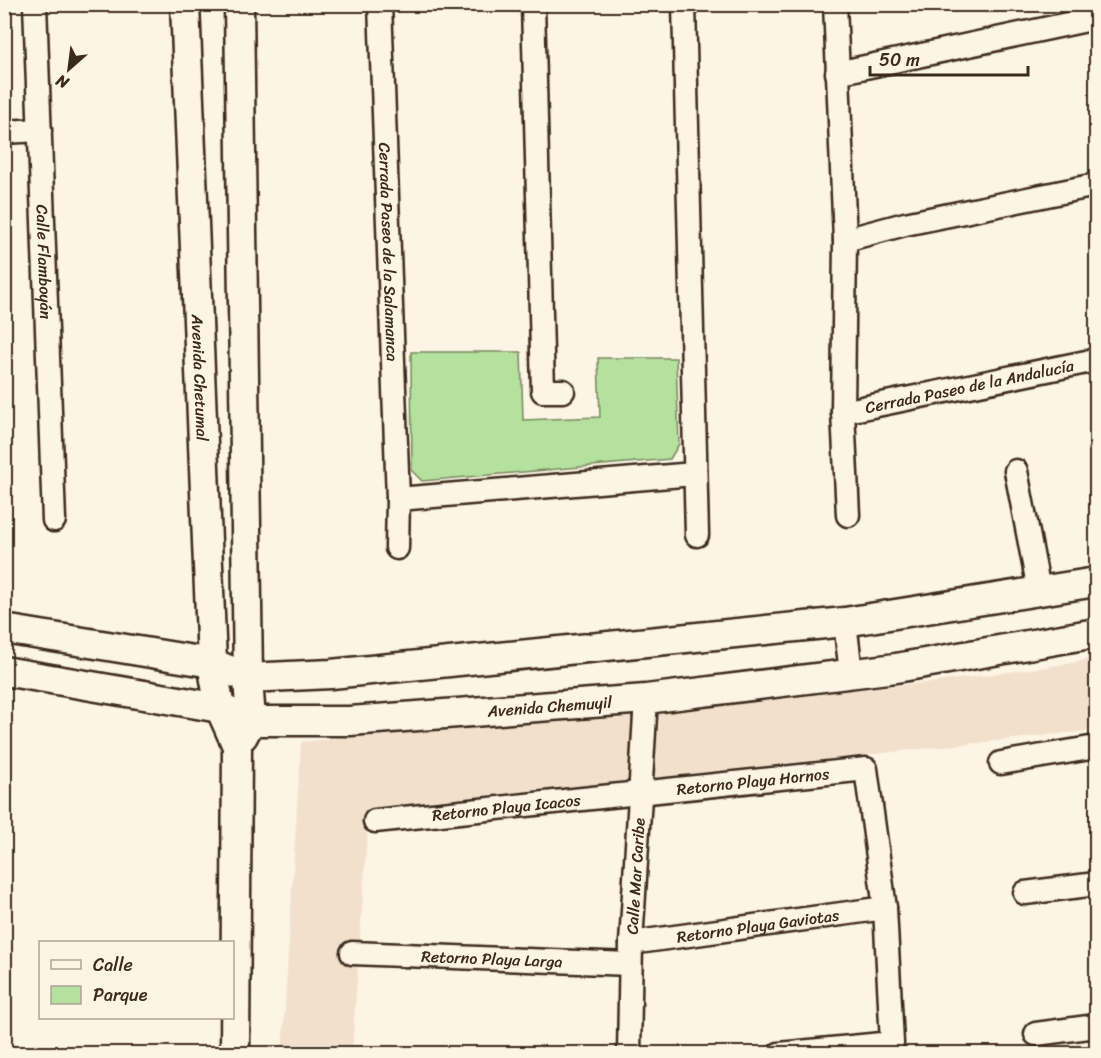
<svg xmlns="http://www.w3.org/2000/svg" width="1101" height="1058" font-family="Sriracha,sans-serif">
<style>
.built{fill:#f3e0cc}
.green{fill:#b5e19e;stroke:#78865e;stroke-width:1.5}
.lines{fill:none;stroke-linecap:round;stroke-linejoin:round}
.minor-casing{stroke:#3b2a1e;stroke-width:27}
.major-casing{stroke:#3b2a1e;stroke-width:33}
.minor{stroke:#fcf5e5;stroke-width:22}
.major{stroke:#fcf5e5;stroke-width:28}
.labels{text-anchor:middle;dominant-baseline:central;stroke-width:4.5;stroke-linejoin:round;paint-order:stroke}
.street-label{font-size:16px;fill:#3b2a1e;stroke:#fcf5e5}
</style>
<rect width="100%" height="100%" fill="#fcf5e5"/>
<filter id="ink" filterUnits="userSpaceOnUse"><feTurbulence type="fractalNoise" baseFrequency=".0167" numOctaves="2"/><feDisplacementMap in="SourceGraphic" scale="12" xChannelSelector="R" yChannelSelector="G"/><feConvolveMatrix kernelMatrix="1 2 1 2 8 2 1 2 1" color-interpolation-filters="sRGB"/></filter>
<g filter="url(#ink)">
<!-- built -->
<path class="built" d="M1096,657V730L369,809L352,1053L282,1054L301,742L660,705L935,682L1067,664Z"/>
<!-- green -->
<path class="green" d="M411,352H521L523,420L600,417L598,358H676L679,444L670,459L422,481L412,471Z"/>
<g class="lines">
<defs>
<g id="minor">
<path id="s1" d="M35,4L54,520"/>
<path id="s2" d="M380,4L398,499L397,548"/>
<path d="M533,4L543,391H563"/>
<path d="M684,4L697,535"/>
<path d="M835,4L845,240L843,412L848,515"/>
<path d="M837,73L1096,18"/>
<path d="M4,132L40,130"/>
<path d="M845,240L905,224L1096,185"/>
<path id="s3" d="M843,412L1096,360"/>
<path d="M1016,471L1039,590"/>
<path d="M398,499L694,474"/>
<path d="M845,622L851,673"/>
<path d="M1001,763L1096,747"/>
<path id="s4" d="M375,821L866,769L885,908L892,1043L779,1054"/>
<path d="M1025,893L1096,884"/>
<path id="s5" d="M631,943L885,908"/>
<path id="s6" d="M352,953L630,964"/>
<path d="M1036,1034L1096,1026"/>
<path id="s7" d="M629,1054L631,943L646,699"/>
</g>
<g id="major">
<path id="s8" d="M185,4L212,663L220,708L237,746L235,1054"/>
<path d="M239,4L248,678L251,721L243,736"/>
<path d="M4,629L212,663L248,678L331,674L845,622L1096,582"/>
<path id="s9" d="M4,671L220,708L251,721H350L646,699L896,668L1096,633"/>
</g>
</defs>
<!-- minor casing -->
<use href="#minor" class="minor-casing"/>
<!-- major casing -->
<use href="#major" class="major-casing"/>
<!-- minor -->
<use href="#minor" class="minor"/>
<!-- major -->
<use href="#major" class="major"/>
</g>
</g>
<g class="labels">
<!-- street labels -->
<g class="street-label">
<text stroke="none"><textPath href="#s2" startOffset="248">Cerrada Paseo de la Salamanca</textPath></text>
<text stroke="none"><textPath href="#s1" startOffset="258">Calle Flamboyán</textPath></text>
<text stroke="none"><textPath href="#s8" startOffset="374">Avenida Chetumal</textPath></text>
<text stroke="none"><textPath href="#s3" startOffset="129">Cerrada Paseo de la Andalucía</textPath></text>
<text stroke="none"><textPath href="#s9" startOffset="552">Avenida Chemuyil</textPath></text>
<text stroke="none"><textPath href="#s4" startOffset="380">Retorno Playa Hornos</textPath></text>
<text stroke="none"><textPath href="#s4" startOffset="132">Retorno Playa Icacos</textPath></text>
<text stroke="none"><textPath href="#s7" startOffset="178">Calle Mar Caribe</textPath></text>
<text stroke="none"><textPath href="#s5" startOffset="128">Retorno Playa Gaviotas</textPath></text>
<text stroke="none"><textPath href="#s6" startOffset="140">Retorno Playa Larga</textPath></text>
</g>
</g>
<!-- margin -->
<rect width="1101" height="1058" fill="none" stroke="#fcf5e5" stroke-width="24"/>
<rect x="12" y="12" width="1077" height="1034" fill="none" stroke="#3b2a1e" stroke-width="2" filter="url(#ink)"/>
<!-- legend -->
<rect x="39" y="941" width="195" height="78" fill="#fcf5e5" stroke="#afa495" stroke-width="1.5"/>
<rect x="51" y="960" width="30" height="9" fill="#fcf5e5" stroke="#afa495" stroke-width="1.5"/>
<text x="93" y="971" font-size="18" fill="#3b2a1e">Calle</text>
<rect x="51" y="986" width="30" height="18" fill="#b5e19e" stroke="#afa495" stroke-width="1.5"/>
<text x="93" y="1001" font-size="18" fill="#3b2a1e">Parque</text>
<!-- north arrow -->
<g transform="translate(69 69) rotate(208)" stroke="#fcf5e5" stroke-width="4.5" paint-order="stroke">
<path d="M0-4.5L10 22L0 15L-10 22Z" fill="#3b2a1e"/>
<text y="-9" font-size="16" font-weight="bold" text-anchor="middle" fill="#3b2a1e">N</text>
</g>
<!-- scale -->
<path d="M870 66v9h158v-9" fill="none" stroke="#3b2a1e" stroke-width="3"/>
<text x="879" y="66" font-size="18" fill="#3b2a1e" stroke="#fcf5e5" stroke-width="4.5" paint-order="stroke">50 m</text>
</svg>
